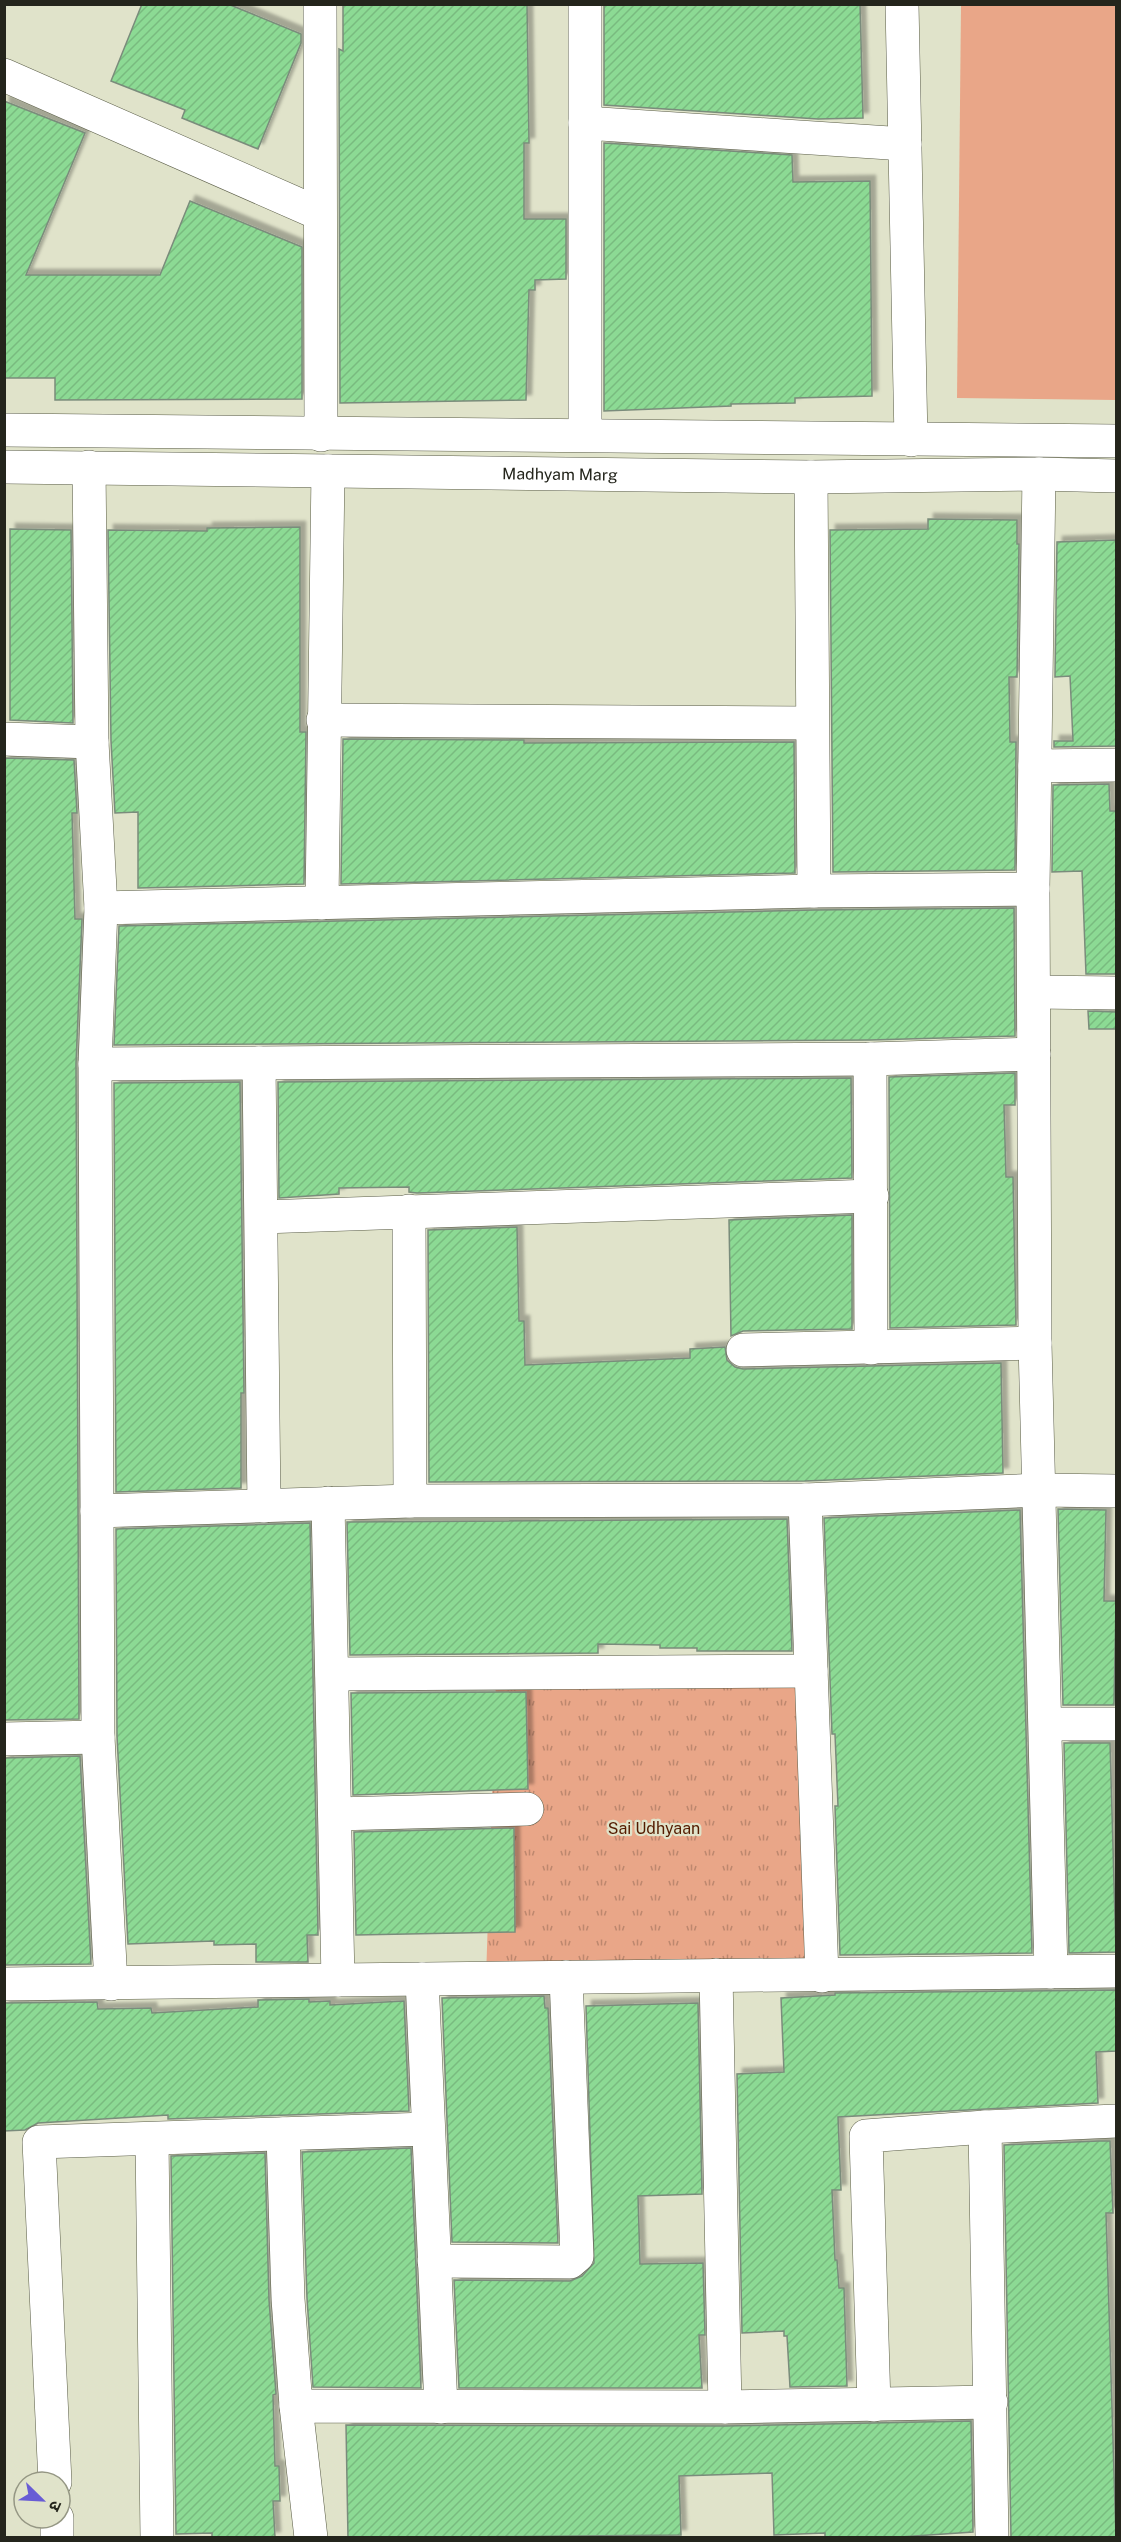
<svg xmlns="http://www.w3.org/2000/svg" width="1121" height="2542" font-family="'Public Sans','Noto Sans Devanagari',sans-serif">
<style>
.grass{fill:url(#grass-tufts)}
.pitch{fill:#e9a688}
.building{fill:url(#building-hatch);stroke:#7a8c7b;stroke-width:1.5;filter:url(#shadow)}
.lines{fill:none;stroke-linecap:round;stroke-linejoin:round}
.minor-casing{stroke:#5a5d47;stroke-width:34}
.minor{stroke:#fff;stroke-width:33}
.labels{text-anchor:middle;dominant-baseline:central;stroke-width:4.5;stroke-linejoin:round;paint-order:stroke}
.street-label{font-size:16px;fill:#24251c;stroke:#e0e3ca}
.park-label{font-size:16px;fill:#541c00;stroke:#e0e3ca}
</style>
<defs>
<pattern id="grass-tufts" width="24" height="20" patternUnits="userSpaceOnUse" patternTransform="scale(1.5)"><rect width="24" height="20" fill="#e9a688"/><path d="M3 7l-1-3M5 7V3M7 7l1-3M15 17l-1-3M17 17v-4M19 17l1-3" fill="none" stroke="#bd876e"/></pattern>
<pattern id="building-hatch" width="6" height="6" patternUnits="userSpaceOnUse" patternTransform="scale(1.5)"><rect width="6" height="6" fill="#8cda94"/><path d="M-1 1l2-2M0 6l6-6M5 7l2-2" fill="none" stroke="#79bb7f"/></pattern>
<filter id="shadow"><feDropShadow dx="5.5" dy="-5.5" stdDeviation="1.5" flood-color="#0004"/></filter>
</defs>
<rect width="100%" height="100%" fill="#e0e3ca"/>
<!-- grass -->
<path class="grass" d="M496,1678L811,1679L822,1976L486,1978Z"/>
<!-- pitch -->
<path class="pitch" d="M961,5H1116V400L957,398Z"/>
<!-- building -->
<g class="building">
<path d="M142,4H228L301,34V43L258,149L182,118L185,110L111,81Z"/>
<path d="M343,4H527L529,143H524V219H566V279L535,280V290H529L526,400L340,403L339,49L343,51Z"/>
<path d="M604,4H860L863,118L818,119L604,105Z"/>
<path d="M4,101L85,133L26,275H160L190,201L302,247V399L55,400V378H4Z"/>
<path d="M604,143L792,155L793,182L870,181L872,396L795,398V403L731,404V406L604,411Z"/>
<path d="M928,519L1017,520V544H1019L1017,677H1009L1010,742H1016L1015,870L833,872L830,530L928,529Z"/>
<path d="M300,527V732H306L304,884L138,888V812L115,813L111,741L108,530L207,531V528Z"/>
<path d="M10,529L71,530L73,723L10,720Z"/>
<path d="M1116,540V746L1054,747V741H1073L1070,676L1055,677L1057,542Z"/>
<path d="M343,739L524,740V743L794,742L795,873L341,884Z"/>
<path d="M4,758L74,760L77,813H72L75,919H82L76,1064L79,1719L4,1720Z"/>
<path d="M1109,784L1110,811H1116V974H1086L1082,871L1052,872L1053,785Z"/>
<path d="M1014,908L1015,1036L870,1040L114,1045L119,926L814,910Z"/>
<path d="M1088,1011L1116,1012V1029H1089Z"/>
<path d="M1015,1073V1105H1004L1006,1177H1013L1016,1325L890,1328L889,1077Z"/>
<path d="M851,1078L852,1178L417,1193L409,1192V1187L339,1188V1194L279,1198L278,1082Z"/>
<path d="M240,1082L244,1393H241V1488L116,1492L114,1083Z"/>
<path d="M852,1215V1329L743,1331L731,1336L729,1220Z"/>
<path d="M517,1227L519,1321H524L525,1365L690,1358V1349L725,1347L727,1360L735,1367L743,1369L1001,1363L1003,1473L805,1481L429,1482L428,1230Z"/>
<path d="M1058,1509L1106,1510L1104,1601H1116L1114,1705H1063Z"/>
<path d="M1020,1510L1032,1953L840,1955L835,1806H838L835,1734H832L824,1518Z"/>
<path d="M787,1519L792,1651H697V1648H660V1645L598,1644V1653L350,1655L347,1522Z"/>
<path d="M310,1523L318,1935H307L308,1962H256V1944L214,1945V1941L128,1944L117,1736L116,1529Z"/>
<path d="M526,1692L528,1789L353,1795L351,1693Z"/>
<path d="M1064,1743H1110L1116,1952L1069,1953Z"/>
<path d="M80,1756L91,1964L4,1965V1758Z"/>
<path d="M514,1828L515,1932L356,1935L354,1832Z"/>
<path d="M1116,1990V2051L1096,2052L1098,2103L838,2117L841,2190H832L835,2260H837L839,2288H844L847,2386L790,2387L787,2336H784V2331L742,2333L737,2074L784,2072L781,1998L835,1995V1993Z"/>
<path d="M544,1996L545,2008H548L558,2243L452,2242L442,1998Z"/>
<path d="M309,1999V2002L330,2001V2005L404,2001L409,2111L168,2119V2115L38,2123L25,2130L4,2131V2003L97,2002L98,2009L151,2008L152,2013L258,2007V2000Z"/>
<path d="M698,2003L702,2194L638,2196L640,2264L703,2263L705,2335H699L702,2388H459L454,2280L570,2281L582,2276L594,2263L586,2006Z"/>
<path d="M1099,2141H1110L1113,2213H1106L1116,2538H1011L1004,2145Z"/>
<path d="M411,2148L421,2388L313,2387L307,2298L302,2152Z"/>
<path d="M265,2153L269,2300L276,2394L273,2395L275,2466H279L280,2501H273L275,2537L212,2538V2533L176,2534L171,2156Z"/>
<path d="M971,2421L973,2532L885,2538H825V2533L774,2535L772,2473L679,2476L681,2535L348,2538L346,2425L725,2426Z"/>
</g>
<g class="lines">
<defs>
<g id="minor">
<path d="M320,4L321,435"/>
<path d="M585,4V435"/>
<path d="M902,4L911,440"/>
<path d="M4,75L320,214"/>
<path d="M585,123L905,144"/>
<path d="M4,430L1116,441"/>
<path id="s1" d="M4,467L811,477L1039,474L1116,476"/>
<path d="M89,467L92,742L101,908L95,1064L98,1737L111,1984"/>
<path d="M1039,474L1033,889L1035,1343L1051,1972"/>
<path d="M811,477L814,891"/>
<path d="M323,720L812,723"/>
<path d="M4,739L92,742"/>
<path d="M1035,766L1116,765"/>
<path d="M322,903L328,471"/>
<path d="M101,908L814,891L1033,889"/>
<path d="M1034,992L1116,993"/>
<path d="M870,1059L871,1348"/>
<path d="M259,1063L264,1506"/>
<path d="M95,1064L870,1059L1034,1054"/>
<path d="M409,1211L410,1501"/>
<path d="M262,1217L872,1196"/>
<path d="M743,1350L1035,1343"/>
<path d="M805,1500L822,1976"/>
<path d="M328,1503L338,1980"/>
<path d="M97,1511L410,1501L805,1500L1041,1490L1116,1491"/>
<path d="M332,1674L811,1671"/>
<path d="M1047,1724H1116"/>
<path d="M4,1739L98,1737"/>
<path d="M335,1814L527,1809"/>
<path d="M716,1975L725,2407"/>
<path d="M422,1979L441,2407"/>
<path d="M4,1984L1116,1971"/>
<path d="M985,2127L992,2538"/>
<path d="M283,2134L288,2299L296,2406"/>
<path d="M152,2139L157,2538"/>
<path d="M434,2261L570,2262L577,2256L566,1977"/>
<path d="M874,2405L866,2136L985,2127L1116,2121"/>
<path d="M55,2482L39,2142L427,2129"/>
<path d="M57,2518V2538"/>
<path d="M311,2538L296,2406L725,2407L991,2402"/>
</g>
</defs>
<!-- minor casing -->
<use href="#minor" class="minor-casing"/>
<!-- minor -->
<use href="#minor" class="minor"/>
</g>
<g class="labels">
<!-- street labels -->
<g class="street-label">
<text stroke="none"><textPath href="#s1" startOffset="556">Madhyam Marg</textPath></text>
</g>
<!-- park labels -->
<g class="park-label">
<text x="654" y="1828">Sai Udhyaan</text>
</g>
</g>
<!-- border -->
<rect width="1121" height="2542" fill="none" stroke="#24251c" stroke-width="12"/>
<!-- north arrow -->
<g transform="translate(42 2500) rotate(114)"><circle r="28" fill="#e0e3ca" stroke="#959784" stroke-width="1.5"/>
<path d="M0-4.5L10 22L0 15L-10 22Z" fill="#685cd5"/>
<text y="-9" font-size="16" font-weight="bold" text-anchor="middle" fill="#24251c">उ</text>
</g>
</svg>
